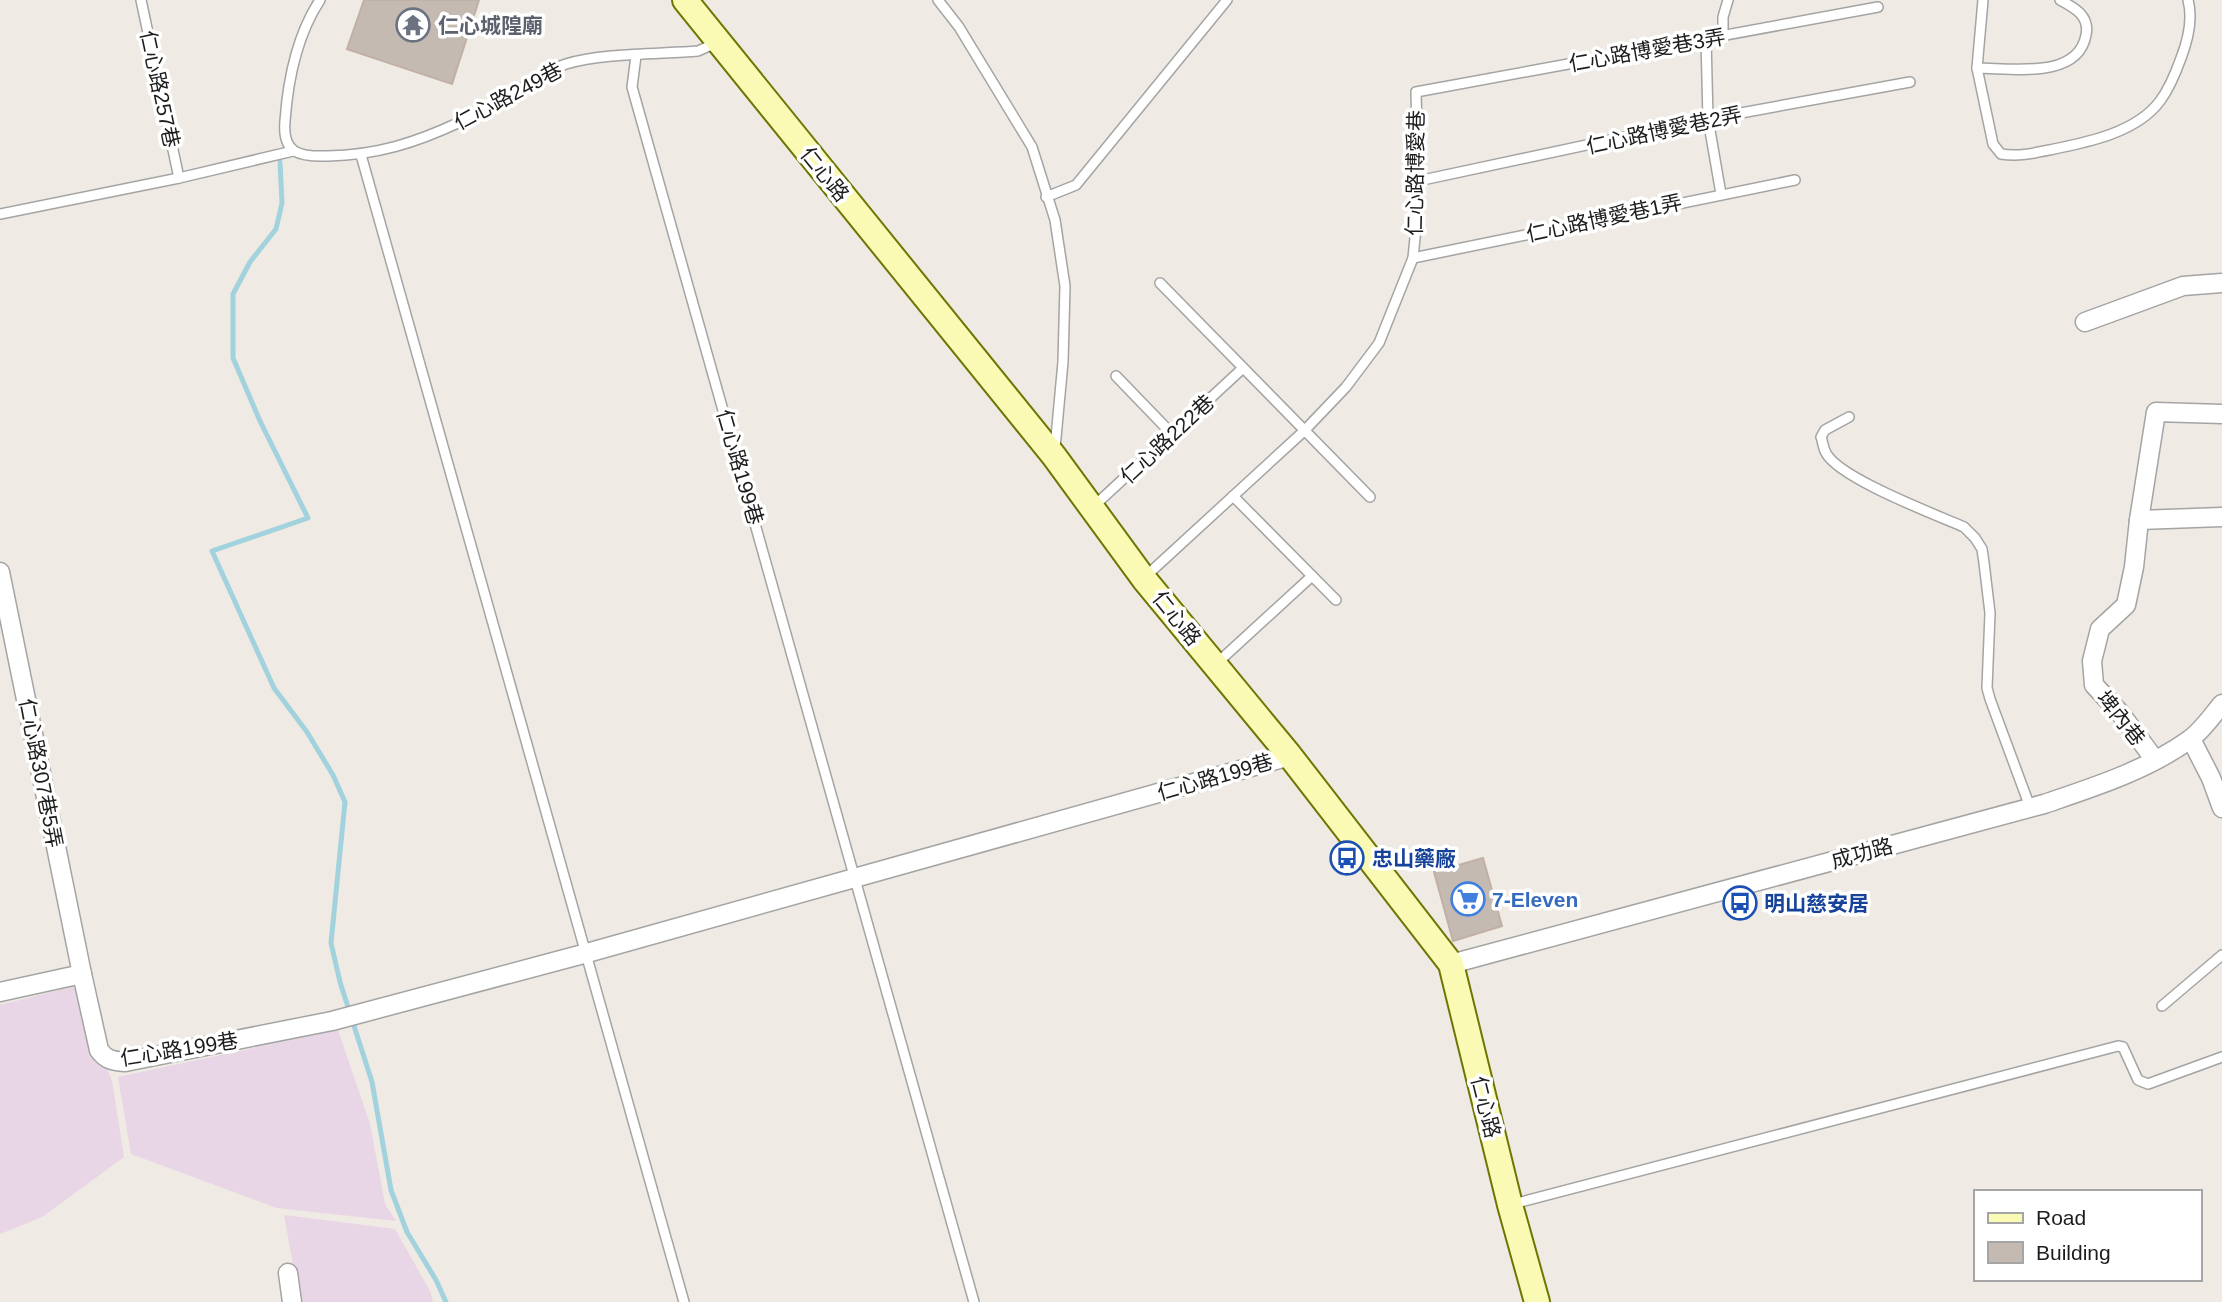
<svg xmlns="http://www.w3.org/2000/svg" width="2222" height="1302" font-family="Arial,'Noto Sans TC',sans-serif">
<style>
.industrial{fill:#e8d5e5}
.lines{fill:none;stroke-linecap:round;stroke-linejoin:round}
.stream{stroke:#a2d2dd;stroke-width:5}
.building{fill:#c4bab2;stroke:#c1b0a5;stroke-width:2}
.lane-casing{stroke:#a4a4a4;stroke-width:12}
.street-casing{stroke:#a4a4a4;stroke-width:21}
.secondary-casing{stroke:#6e7603;stroke-width:28}
.lane{stroke:#fff;stroke-width:9}
.street{stroke:#fff;stroke-width:18}
.secondary{stroke:#fafab5;stroke-width:24}
.labels{text-anchor:middle;dominant-baseline:central;stroke-width:7;stroke-linejoin:round;paint-order:stroke}
.worship-label{font-size:21px;font-weight:bold;fill:#5b616d;stroke:#fff;text-anchor:start}
.street-label{font-size:21px;fill:#1d1d1d;stroke:#fff}
.transit-label{font-size:21px;font-weight:bold;fill:#164399;stroke:#fff;text-anchor:start}
.shop-label{font-size:21px;font-weight:bold;fill:#366cbe;stroke:#fff;text-anchor:start}
</style>
<rect width="100%" height="100%" fill="#efeae3"/>
<!-- industrial -->
<g class="industrial">
<path d="M75,986L112,1081L124,1157L42,1217L0,1234V1005Z"/>
<path d="M338,1030L370,1124L385,1204L396,1221L277,1208L131,1154L118,1077Z"/>
<path d="M284,1215L395,1229L430,1291L433,1302H300Z"/>
</g>
<g class="lines">
<!-- stream -->
<path class="stream" d="M280,162L282,203L276,229L250,262L233,294V358L260,421L308,518L212,551L274,688L307,732L333,775L345,802L331,943L340,982L372,1082L391,1190L407,1232L436,1280L446,1302"/>
</g>
<!-- building -->
<g class="building">
<path d="M364,0H479L452,84L347,49Z"/>
<path d="M1483,858L1502,926L1453,941L1434,872Z"/>
</g>
<g class="lines">
<defs>
<g id="lane">
<path d="M141,0L179,178"/>
<path d="M320,0C297,35 288,79 285,121C282,154 300,157 328,156C377,155 415,143 460,122C472,117 486,112 498,104C521,90 540,73 566,64C601,53 660,54 698,51L716,43"/>
<path d="M938,0L959,27L1032,147L1055,220L1065,286L1063,362L1055,448"/>
<path d="M1983,0L1977,68L1993,144L2001,154C2019,157 2035,153 2054,149C2089,142 2137,132 2160,101C2169,89 2176,72 2181,58C2188,40 2193,19 2188,0"/>
<path d="M1723,36V17L1728,0"/>
<path d="M1706,39L1708,119L1721,194"/>
<path d="M636,56L632,87L974,1302"/>
<path d="M1977,68C2011,68 2078,80 2086,35C2090,16 2075,8 2060,0"/>
<path d="M361,155L684,1302"/>
<path d="M1418,181L1708,119L1910,82"/>
<path d="M1046,197L1076,185L1227,0"/>
<path d="M0,214L179,178L293,151"/>
<path d="M1413,258L1795,180"/>
<path d="M1160,283L1370,497"/>
<path d="M1116,376L1172,434"/>
<path d="M1849,417L1825,430L1821,437C1823,442 1823,448 1826,453C1839,478 1934,514 1964,527L1975,538L1982,549L1984,563L1990,613L1987,688L1990,699L2030,807"/>
<path d="M1233,496L1336,600"/>
<path d="M1093,507L1243,368"/>
<path d="M1145,577L1304,431L1346,387L1379,343L1413,258L1419,198L1416,92L1878,7"/>
<path d="M1215,665L1312,576"/>
<path d="M2162,1006L2222,955"/>
<path d="M1513,1204L2118,1046L2123,1047L2138,1080L2148,1084L2222,1057"/>
</g>
<g id="street">
<path d="M2085,322L2183,286L2222,283"/>
<path d="M2139,520L2222,517"/>
<path d="M0,572L82,974"/>
<path d="M2191,739L2211,778L2222,808"/>
<path d="M2155,760L2120,713L2094,685L2092,661L2100,629L2126,605L2134,567L2139,520L2156,412L2222,414"/>
<path d="M1451,964L2044,804C2094,787 2145,771 2189,740C2201,732 2212,716 2222,704"/>
<path d="M0,992L82,974L99,1050C106,1060 113,1061 125,1062L332,1021L587,953L1290,756"/>
<path d="M288,1273L292,1302"/>
</g>
<path id="secondary" d="M685,0L1054,456L1144,579L1290,756L1451,964L1510,1205L1537,1302"/>
</defs>
<!-- lane casing -->
<use href="#lane" class="lane-casing"/>
<!-- street casing -->
<use href="#street" class="street-casing"/>
<!-- secondary casing -->
<use href="#secondary" class="secondary-casing"/>
<!-- lane -->
<use href="#lane" class="lane"/>
<!-- street -->
<use href="#street" class="street"/>
<!-- secondary -->
<use href="#secondary" class="secondary"/>
</g>
<!-- icons -->
<defs>
<symbol id="temple-ring" viewBox="-11 -11 22 22"><circle r="9.5" fill="#fff" stroke="#6b7280" stroke-width="1.5"/><path d="M0-6L5-2H3V0L6.5 2.5H4V6H1.5V3h-3V6H-4V2.5H-6.5L-3 0V-2H-5Z" fill="#6b7280"/></symbol>
<symbol id="bus-ring" viewBox="-11 -11 22 22"><circle r="9.5" fill="#fff" stroke="#1a4fb4" stroke-width="1.5"/><path d="M-5-6H5V4H4V6H2V4H-2V6H-4V4H-5ZM-3.5-4V0h7V-4ZM-3.5 1.2v1.5H-2V1.2ZM2 1.2v1.5H3.5V1.2Z" fill="#1a4fb4"/></symbol>
<symbol id="supermarket-ring" viewBox="-11 -11 22 22"><circle r="9.5" fill="#fff" stroke="#3f7fe0" stroke-width="1.5"/><path d="M-6-5.5h2.5l.6 2H6L4.5 2H-2.5L-4.4-4H-6ZM-1.5 3.2a1.3 1.3 0 1 0 .1 0ZM3 3.2a1.3 1.3 0 1 0 .1 0Z" fill="#3f7fe0"/></symbol>
</defs>
<g fill-rule="evenodd">
<use href="#temple-ring" x="394" y="6" width="38" height="38"/>
<use href="#bus-ring" x="1328" y="839" width="38" height="38"/>
<use href="#supermarket-ring" x="1449" y="880" width="38" height="38"/>
<use href="#bus-ring" x="1721" y="884" width="38" height="38"/>
</g>
<g class="labels">
<!-- worship labels -->
<g class="worship-label">
<text x="438" y="25">仁心城隍廟</text>
</g>
<!-- street labels -->
<g class="street-label">
<text transform="translate(1647 50) rotate(-10)">仁心路博愛巷3弄</text>
<text transform="translate(160 89) rotate(78)">仁心路257巷</text>
<text transform="translate(508 96) rotate(-28)">仁心路249巷</text>
<text transform="translate(1664 130) rotate(-12)">仁心路博愛巷2弄</text>
<text transform="translate(1415 173) rotate(-89)">仁心路博愛巷</text>
<text transform="translate(825 174) rotate(51)">仁心路</text>
<text transform="translate(1604 218) rotate(-12)">仁心路博愛巷1弄</text>
<text transform="translate(1167 439) rotate(-43)">仁心路222巷</text>
<text transform="translate(740 467) rotate(74)">仁心路199巷</text>
<text transform="translate(1177 618) rotate(51)">仁心路</text>
<text transform="translate(2121 718) rotate(51)">埤內巷</text>
<text transform="translate(41 773) rotate(79)">仁心路307巷5弄</text>
<text transform="translate(1215 777) rotate(-16)">仁心路199巷</text>
<text transform="translate(1862 853) rotate(-15)">成功路</text>
<text transform="translate(179 1049) rotate(-9)">仁心路199巷</text>
<text transform="translate(1486 1107) rotate(76)">仁心路</text>
</g>
<!-- transit labels -->
<g class="transit-label">
<text x="1372" y="858">忠山藥廠</text>
<text x="1764" y="903">明山慈安居</text>
</g>
<!-- shop labels -->
<g class="shop-label">
<text x="1492" y="899">7-Eleven</text>
</g>
</g>
<!-- legend -->
<rect x="1974" y="1190" width="228" height="91" fill="#ffffff" stroke="#a5a5a5" stroke-width="2"/>
<rect x="1988" y="1213" width="35" height="10" fill="#fafab5" stroke="#a5a5a5" stroke-width="2"/>
<text x="2036" y="1225" font-size="21" fill="#1d1d1d">Road</text>
<rect x="1988" y="1242" width="35" height="21" fill="#c4bab2" stroke="#a5a5a5" stroke-width="2"/>
<text x="2036" y="1260" font-size="21" fill="#1d1d1d">Building</text>
</svg>
